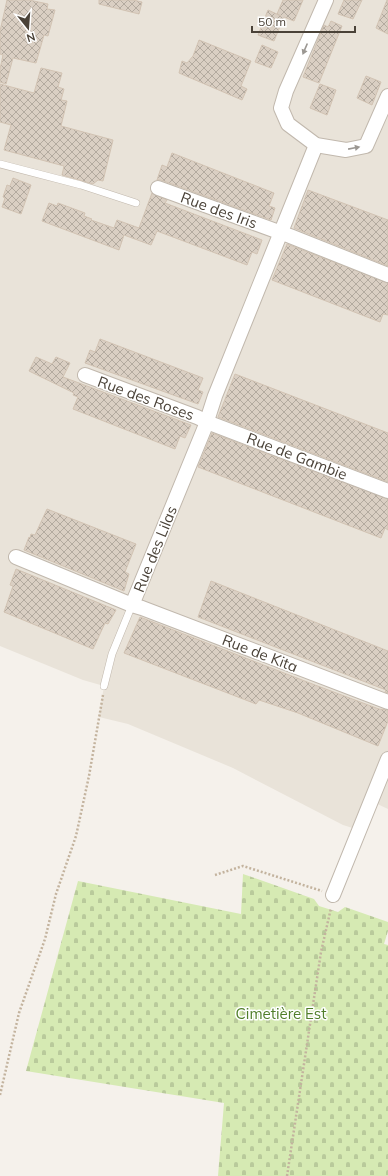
<svg xmlns="http://www.w3.org/2000/svg" width="388" height="1176" font-family="Mulish,sans-serif">
<style>
.residential{fill:#e9e3d9}
.cemetery{fill:url(#cemetery-stones)}
.building{fill:url(#building-cross-hatch);stroke:#d2c3b3}
.lines{fill:none;stroke-linecap:round;stroke-linejoin:round}
.lane-casing{stroke:#c1b8ad;stroke-width:8}
.street-casing{stroke:#c1b8ad;stroke-width:16}
.path{stroke:#c3b39e;stroke-width:2.5;stroke-dasharray:2 2;stroke-linecap:butt}
.lane{stroke:#fff;stroke-width:7}
.street{stroke:#fff;stroke-width:14}
.oneway{fill:#9b9792}
.labels{text-anchor:middle;dominant-baseline:central;stroke-width:3;stroke-linejoin:round;paint-order:stroke}
.street-label{font-size:15px;fill:#4a4238;stroke:#fff}
.park-label{font-size:15px;fill:#507e29;stroke:#fff}
</style>
<defs>
<pattern id="cemetery-stones" width="16" height="16" patternUnits="userSpaceOnUse"><rect width="16" height="16" fill="#d6eab3"/><path d="M2 7V4a2 2 0 0 1 4 0v3zM10 15v-3a2 2 0 0 1 4 0v3z" fill="#b9ca9b"/></pattern>
<pattern id="building-cross-hatch" width="8" height="8" patternUnits="userSpaceOnUse"><rect width="8" height="8" fill="#dacfc3"/><path d="M0 0l8 8M0 8l8-8" fill="none" stroke="#b3aa9f"/></pattern>
</defs>
<rect width="100%" height="100%" fill="#f5f1eb"/>
<!-- residential -->
<path class="residential" d="M0,0H388V809L371,801L359,830L343,825L233,768L128,724L99,717L104,686L83,680L0,646Z"/>
<!-- cemetery -->
<path class="cemetery" d="M243,874L314,899L319,906L338,912L345,907L388,922V931L384,944L388,945V1176H218L224,1103L26,1071L78,881L241,914Z"/>
<!-- building -->
<g class="building">
<path d="M7,0H29L48,4L47,9L55,10L48,36L44,35L36,63L13,58L6,84L0,82V69L3,55L0,54V31Z"/>
<path d="M99,0H133L142,2L139,14L99,4Z"/>
<path d="M283,0H303L294,21L284,17L274,41L258,35L268,10L281,16L277,14Z"/>
<path d="M344,0H362L353,19L338,14Z"/>
<path d="M387,0H388V34L376,28Z"/>
<path d="M331,21L342,26L319,83L303,77L324,25L328,27Z"/>
<path d="M199,40L251,61L241,86L247,89L242,100L179,73L182,61L187,63L193,56Z"/>
<path d="M262,45L278,52L271,68L255,62Z"/>
<path d="M41,68L62,73L58,87L64,89L61,100L67,101L61,126L113,140L103,181L98,180L93,184L62,175L64,166L4,150L11,125L0,122V84L34,93Z"/>
<path d="M366,76L381,82L372,105L357,98Z"/>
<path d="M320,84L336,90L327,115L310,108Z"/>
<path d="M172,153L274,193L269,206L275,208L271,220L161,180H157L162,165L167,167Z"/>
<path d="M13,178L31,185L21,214L2,207L5,198L3,197L7,185L10,186Z"/>
<path d="M308,190L388,220V266L294,228Z"/>
<path d="M152,193L167,200L165,203L262,240L257,254L252,252L247,265L157,231L151,245L124,235L119,250L42,221L49,203L57,206L58,203L85,213L84,216L92,219L91,220L114,228L117,220L139,228Z"/>
<path d="M287,244L388,283V315L383,314L380,322L272,280Z"/>
<path d="M100,339L203,378L198,390L203,392L198,404L85,363L90,350L95,352Z"/>
<path d="M36,357L52,364L56,357L70,363L63,377L191,425L185,438L180,436L175,449L73,409L78,397L73,395L74,393L29,371Z"/>
<path d="M235,374L388,433V482L218,417Z"/>
<path d="M212,433L388,499V530L385,528L381,538L198,467Z"/>
<path d="M47,509L136,544L125,572L129,574L124,591L24,550L29,537L30,538L31,534L35,535Z"/>
<path d="M16,569L116,610L108,624L105,623L93,649L4,612L13,586L10,585Z"/>
<path d="M211,581L388,651V693L385,692L386,690L198,617Z"/>
<path d="M140,617L315,685L379,709L388,710V721L378,746L298,713L259,700L256,704L124,653Z"/>
</g>
<g class="lines">
<defs>
<g id="lane">
<path d="M0,164L81,185L136,203"/>
<path d="M104,686L112,654L132,605"/>
</g>
<g id="street">
<path d="M326,0L286,91L281,108L288,124L316,145L346,150L366,146L388,96"/>
<path d="M158,188L290,236L388,275"/>
<path d="M85,375L197,417L212,424L388,491"/>
<path d="M16,557L132,605L142,608L388,702"/>
<path d="M132,605L205,427L215,396L316,145"/>
<path d="M333,895L388,759"/>
</g>
</defs>
<!-- lane casing -->
<use href="#lane" class="lane-casing"/>
<!-- street casing -->
<use href="#street" class="street-casing"/>
<!-- path -->
<g class="path">
<path d="M215,875L243,866L322,891"/>
<path d="M0,1095L19,1013L45,939L56,894L76,836L89,776L103,695"/>
<path d="M287,1176L321,952L331,908"/>
</g>
<!-- lane -->
<use href="#lane" class="lane"/>
<!-- street -->
<use href="#street" class="street"/>
</g>
<!-- one-way arrows -->
<defs><path id="oneway-solid" d="M-6-.8H1V-3.2L6.5 0L1 3.2V.8H-6Z"/></defs>
<g class="oneway">
<use href="#oneway-solid" transform="translate(305 49) rotate(113)"/>
<use href="#oneway-solid" transform="translate(354 148) rotate(-11)"/>
</g>
<g class="labels">
<!-- street labels -->
<g class="street-label">
<text transform="translate(219 210) rotate(20)">Rue des Iris</text>
<text transform="translate(146 398) rotate(20)">Rue des Roses</text>
<text transform="translate(297 456) rotate(21)">Rue de Gambie</text>
<text transform="translate(155 549) rotate(-68)">Rue des Lilas</text>
<text transform="translate(260 653) rotate(21)">Rue de Kita</text>
</g>
<!-- park labels -->
<g class="park-label">
<text x="281" y="1013">Cimetière Est</text>
</g>
</g>
<!-- north arrow -->
<g transform="translate(28 28) rotate(163)" stroke="#ffffff" stroke-width="3" paint-order="stroke">
<path d="M0-3L7 15L0 10L-7 15Z" fill="#4a4238"/>
<text y="-6" font-size="11" font-weight="bold" text-anchor="middle" fill="#4a4238">N</text>
</g>
<!-- scale -->
<path d="M252 26v6h103v-6" fill="none" stroke="#4a4238" stroke-width="2"/>
<text x="258" y="26" font-size="12" fill="#4a4238" stroke="#ffffff" stroke-width="3" paint-order="stroke">50 m</text>
</svg>
